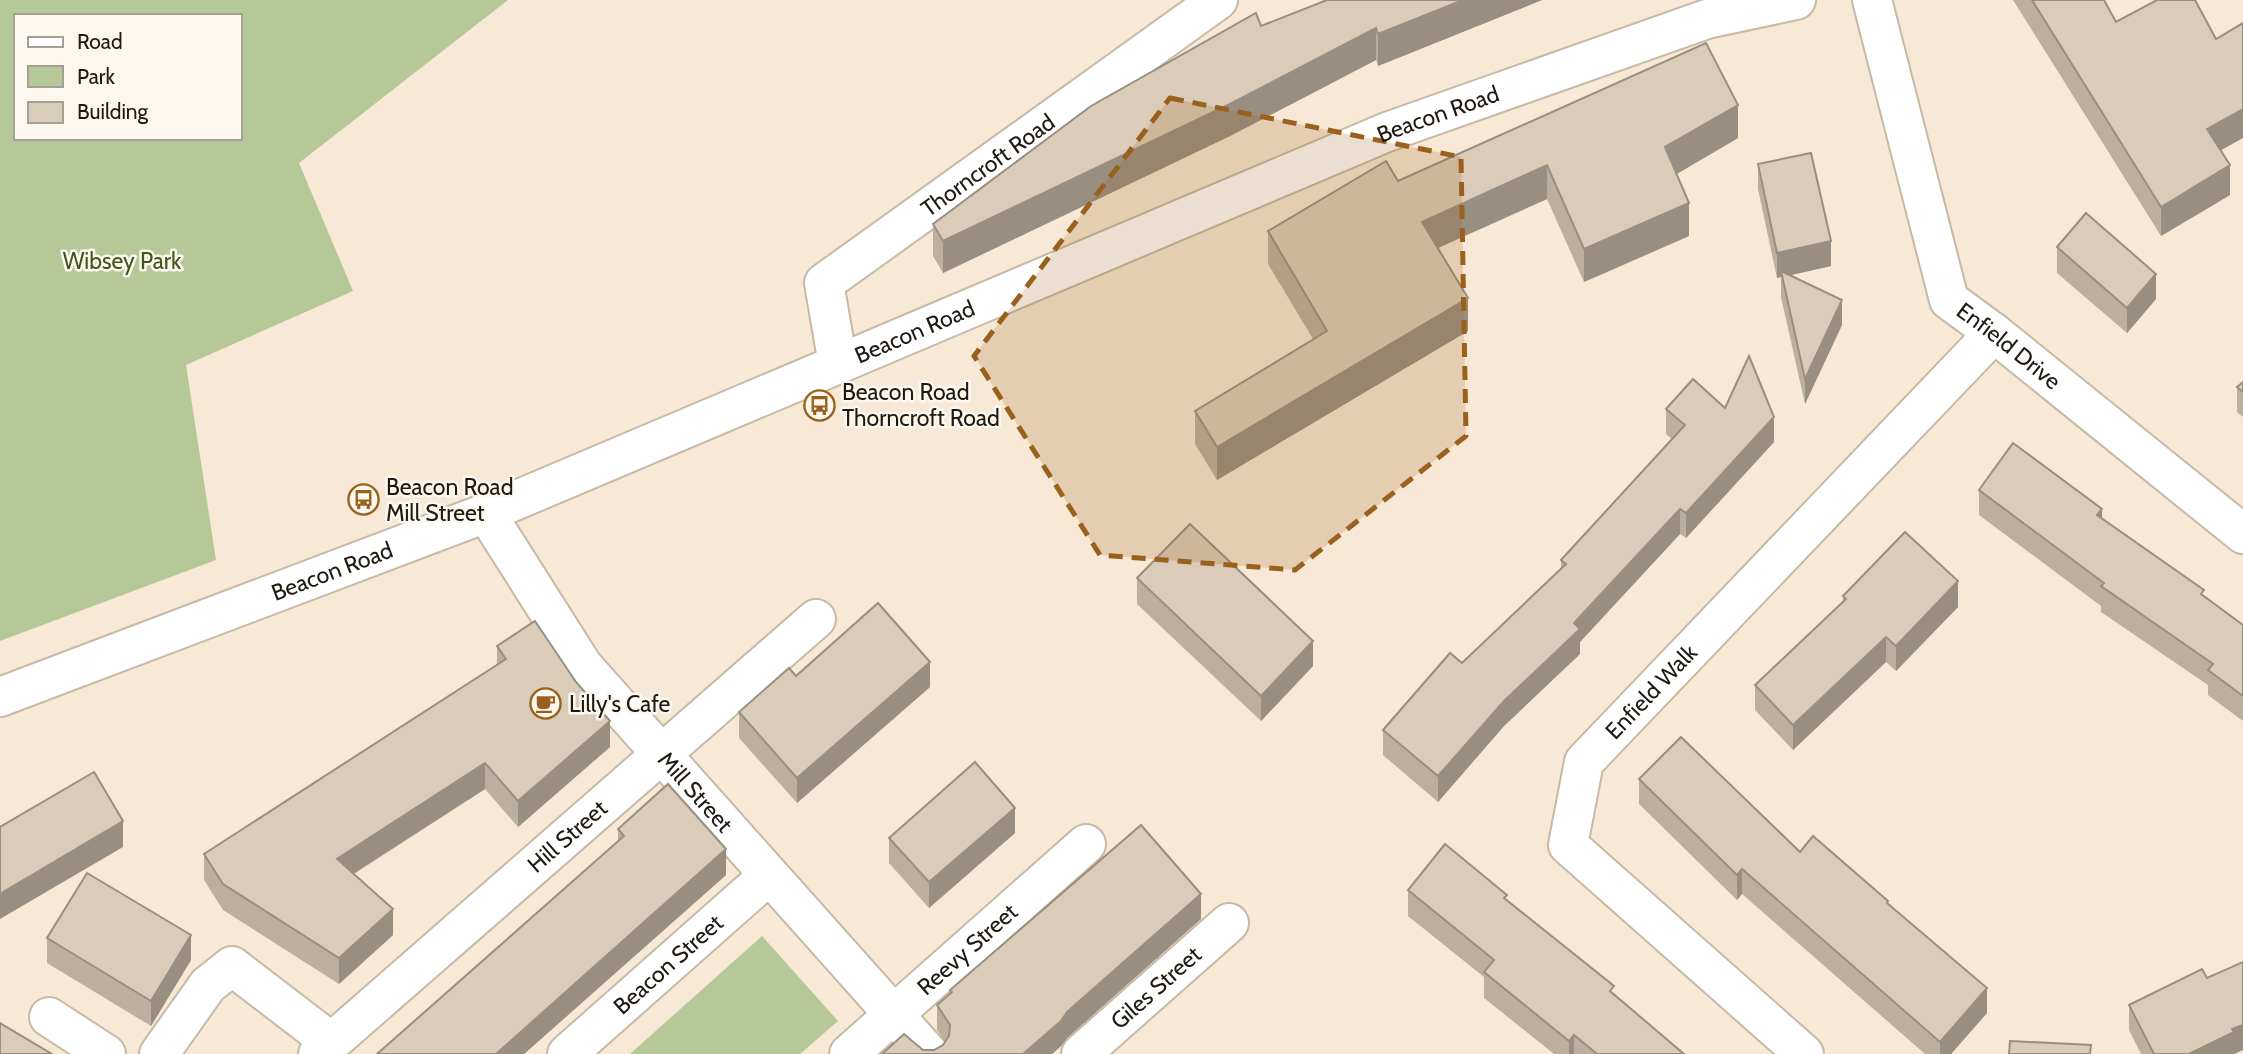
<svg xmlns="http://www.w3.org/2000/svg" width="2243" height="1054" font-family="Cabin,sans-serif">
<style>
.green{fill:#b7c898;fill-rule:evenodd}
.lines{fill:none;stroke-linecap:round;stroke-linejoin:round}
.minor-casing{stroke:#c6b9a5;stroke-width:42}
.secondary-casing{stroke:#c6b9a5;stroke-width:42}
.minor{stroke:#fff;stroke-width:38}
.secondary{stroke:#fff;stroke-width:38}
.wall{fill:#bbaf9e}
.shaded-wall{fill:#998f81}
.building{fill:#daccb8;stroke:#998f81;stroke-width:2}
.marked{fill:#99611d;fill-opacity:0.2;stroke:#99611d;stroke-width:5;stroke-dasharray:14 9;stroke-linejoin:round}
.labels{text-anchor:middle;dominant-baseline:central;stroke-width:5;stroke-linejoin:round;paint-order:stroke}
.street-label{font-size:23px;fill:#1e1912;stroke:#fdf8ef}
.park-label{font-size:23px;fill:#44551b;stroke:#fdf8ef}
.poi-label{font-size:23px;fill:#1e1912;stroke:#fdf8ef;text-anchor:start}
</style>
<rect width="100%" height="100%" fill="#f7e9d5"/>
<!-- green -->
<g class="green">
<path d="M0,0H508L299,163L353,291L186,365L216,560L0,641ZM16,16H240V138H16Z"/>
<path d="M762,936L838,1021L800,1054H630Z"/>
</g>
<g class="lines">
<defs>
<g id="minor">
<path id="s1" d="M1872,0L1949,300L1994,333L2243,534"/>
<path id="s2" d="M838,364L824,283L1218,0"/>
<path id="s3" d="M486,513L583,666L929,1054"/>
<path d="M49,1017L106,1054"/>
<path d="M159,1054L208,985L232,966L331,1042"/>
<path id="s4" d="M318,1054L816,619"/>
<path id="s5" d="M567,1054L768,876"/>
<path id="s6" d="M849,1054L1086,844"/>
<path id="s7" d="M1081,1054L1229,923"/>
<path id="s8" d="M1804,1054L1568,845L1584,762L1994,333"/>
</g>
<g id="secondary">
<path id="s9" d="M0,697L486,513L1387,132L1707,19L1796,0"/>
</g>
</defs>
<!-- minor casing -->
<use href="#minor" class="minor-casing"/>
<!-- secondary casing -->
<use href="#secondary" class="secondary-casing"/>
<!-- minor -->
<use href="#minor" class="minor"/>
<!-- secondary -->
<use href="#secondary" class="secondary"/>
</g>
<!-- wall -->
<g class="wall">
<path d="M1327,0H1542L1378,66L1376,60L1230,136L943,273L933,256V224L1261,26Z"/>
<path d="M2013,0H2104L2116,22L2220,151L2230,195L2161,236Z"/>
<path d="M1738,138L1676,174L1689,236L1584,282L1547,199L1438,248L1468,331L1217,480L1195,444V411L1313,339L1268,264V231L1398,181Z"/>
<path d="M1758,164L1831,266L1790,275L1842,325L1805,404L1781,297V277L1777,278L1758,189Z"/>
<path d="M2057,247L2156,299L2127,333L2057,273Z"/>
<path d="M2243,382V417L2237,412V387Z"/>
<path d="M1725,408L1774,442L1686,538L1680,534L1580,642V654L1504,726L1438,802L1383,755V730L1462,663L1561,569V560L1672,439L1666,434V409Z"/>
<path d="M1979,490L2102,519L2243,625V721L2208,695V685L2101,612V606L1979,515Z"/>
<path d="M1137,578L1313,666L1261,721L1137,604Z"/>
<path d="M1843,596L1958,607L1896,671L1886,662L1793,750L1755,710V685L1843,602Z"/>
<path d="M497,646L610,747L518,827L485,789L354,874L393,935L339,984L223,910L204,880V854L497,665Z"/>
<path d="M796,676L930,687L797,803L739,738V712Z"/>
<path d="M1639,779L1800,852L1888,904L1987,1013L1951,1054H1925L1742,894L1737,900L1639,804Z"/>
<path d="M618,829L726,875L524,1054H377L618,841Z"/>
<path d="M1015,833L929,908L889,863V838Z"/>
<path d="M1408,890L1507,901L1614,994L1684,1054H1554L1484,998V977L1408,916Z"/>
<path d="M1201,919L1067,1038L1061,1046L1052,1054H882L923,1050H934L943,1045L945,1042L937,1030V1005L950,993V990Z"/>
<path d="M47,938L191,960L151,1026L47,963Z"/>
<path d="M2243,962V1050L2234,1054H2141L2129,1030V1005L2207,978Z"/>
</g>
<!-- shaded-wall -->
<g class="shaded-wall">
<path d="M1463,0H1542L1378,66V34Z"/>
<path d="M1376,28V60L1230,136L943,273V241Z"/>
<path d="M1738,105V138L1665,181V147Z"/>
<path d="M2243,109V138L2207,158V129Z"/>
<path d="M1547,165V199L1422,255V222Z"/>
<path d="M2230,165V195L2161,236V207Z"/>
<path d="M1689,203V236L1584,282V249Z"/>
<path d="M1831,241V266L1783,277L1781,271V277L1777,278V253Z"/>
<path d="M2156,274V299L2127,333V308Z"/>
<path d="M1468,298V331L1217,480V447Z"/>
<path d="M1842,300V325L1805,404V379Z"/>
<path d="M1774,417V442L1686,538V513Z"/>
<path d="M1680,509V534L1580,642V654L1504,726L1438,802V776L1504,701Z"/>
<path d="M2102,509V534L2097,515Z"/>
<path d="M1958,581V607L1896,671V646Z"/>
<path d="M1886,637V662L1793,750V725Z"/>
<path d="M1313,641V666L1261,721V696Z"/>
<path d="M930,662V687L797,803V778Z"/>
<path d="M610,721V747L518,827V801Z"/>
<path d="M485,763V789L337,884V859Z"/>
<path d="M1015,808V833L929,908V882Z"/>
<path d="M123,821V847L0,919V894Z"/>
<path d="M726,849V875L524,1054H496Z"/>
<path d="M1742,869V894L1737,900V875Z"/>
<path d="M1201,894V919L1067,1038L1061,1046L1052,1054H1023L1067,1012Z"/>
<path d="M393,909V935L339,984V958Z"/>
<path d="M191,935V960L151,1026V1001Z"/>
<path d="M1987,988V1013L1951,1054H1940V1042Z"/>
<path d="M2243,1025V1050L2234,1054H2189L2232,1029Z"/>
<path d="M1574,1035V1054H1569V1041Z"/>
</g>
<!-- building -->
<g class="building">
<path d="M1327,0H1463L1378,34L1376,28L1230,104L943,241L933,224L1091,106L1256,13L1261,26Z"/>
<path d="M2032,0H2104L2116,22L2157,0H2195L2216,39L2243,23V109L2207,129L2230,165L2161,207Z"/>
<path d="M1706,43L1738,105L1665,147L1689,203L1584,249L1547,165L1422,222L1468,298L1217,447L1195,411L1327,331L1268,231L1386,161L1398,181Z"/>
<path d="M1811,153L1831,241L1777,253L1758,164Z"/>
<path d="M2086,213L2156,274L2127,308L2057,247Z"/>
<path d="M1781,271L1842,300L1805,379Z"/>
<path d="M1749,356L1774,417L1686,513L1680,509L1574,623L1580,629L1504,701L1438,776L1383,730L1450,653L1462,663L1566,564L1561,560L1685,425L1666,409L1693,379L1725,408Z"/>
<path d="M2243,382V392L2237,387Z"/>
<path d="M2013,443L2102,509L2097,515L2204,590L2201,594L2243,625V696L2208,670L2213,664L2101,586L2104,583L1979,490Z"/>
<path d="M1190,524L1313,641L1261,696L1137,578Z"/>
<path d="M1905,532L1958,581L1896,646L1886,637L1793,725L1755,685L1846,599L1843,596Z"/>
<path d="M878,603L930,662L797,778L739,712L789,668L796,676Z"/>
<path d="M535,621L576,682L610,721L518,801L485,763L337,859L393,909L339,958L223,884L204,854L506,659L497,646Z"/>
<path d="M1681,737L1800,852L1813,836L1888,901L1887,903L1987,988L1940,1042L1742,869L1737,875L1639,779Z"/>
<path d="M975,762L1015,808L929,882L889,838Z"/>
<path d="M94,772L123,821L0,894V827Z"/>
<path d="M668,784L726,849L496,1054H377L624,836L618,829Z"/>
<path d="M1141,825L1201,894L1067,1012L1061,1021L1023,1054H882L904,1034L923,1050H934L943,1045L949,1036L950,1025L937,1005L952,992L950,990Z"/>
<path d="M1445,844L1507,895L1504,898L1614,986L1610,991L1684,1054H1597L1574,1035L1569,1041L1484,972L1494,960L1408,890Z"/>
<path d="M87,873L191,935L151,1001L47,938Z"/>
<path d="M2243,962V1025L2232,1029L2234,1032L2189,1054H2154L2129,1005L2202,969L2207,978Z"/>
<path d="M0,1023L52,1054H0Z"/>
<path d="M2010,1041L2091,1045L2090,1054H2009Z"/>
</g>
<!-- marked area -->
<path class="marked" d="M1170,98L1461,157L1466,436L1295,570L1100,555L974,356Z"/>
<!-- icons -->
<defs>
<symbol id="bus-ring" viewBox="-11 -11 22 22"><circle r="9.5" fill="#fdf8ef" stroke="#99611d" stroke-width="1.5"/><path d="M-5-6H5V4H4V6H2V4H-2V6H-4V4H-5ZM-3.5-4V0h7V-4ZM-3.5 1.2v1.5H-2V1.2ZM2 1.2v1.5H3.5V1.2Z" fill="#99611d"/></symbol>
<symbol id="cafe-ring" viewBox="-11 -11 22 22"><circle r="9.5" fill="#fdf8ef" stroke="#99611d" stroke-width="1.5"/><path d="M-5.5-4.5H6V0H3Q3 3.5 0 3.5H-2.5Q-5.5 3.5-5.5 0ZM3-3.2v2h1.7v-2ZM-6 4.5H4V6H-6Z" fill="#99611d"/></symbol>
</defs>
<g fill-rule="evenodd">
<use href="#bus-ring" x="802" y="388" width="35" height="35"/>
<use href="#bus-ring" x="346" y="482" width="35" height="35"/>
<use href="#cafe-ring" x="528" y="686" width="35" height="35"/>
</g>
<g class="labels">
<!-- street labels -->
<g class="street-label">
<text stroke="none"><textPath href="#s9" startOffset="1552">Beacon Road</textPath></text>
<text stroke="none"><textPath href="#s2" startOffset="284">Thorncroft Road</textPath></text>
<text stroke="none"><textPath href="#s9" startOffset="985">Beacon Road</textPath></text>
<text stroke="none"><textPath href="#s1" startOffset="385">Enfield Drive</textPath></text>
<text stroke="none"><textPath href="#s9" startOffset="355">Beacon Road</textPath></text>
<text stroke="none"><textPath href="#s8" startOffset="497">Enfield Walk</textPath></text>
<text stroke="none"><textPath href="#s3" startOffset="350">Mill Street</textPath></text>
<text stroke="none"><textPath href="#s4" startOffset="331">Hill Street</textPath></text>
<text stroke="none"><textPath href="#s6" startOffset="158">Reevy Street</textPath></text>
<text stroke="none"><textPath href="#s5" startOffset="135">Beacon Street</textPath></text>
<text stroke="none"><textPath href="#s7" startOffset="100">Giles Street</textPath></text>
</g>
<!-- park labels -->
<g class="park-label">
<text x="122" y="261">Wibsey Park</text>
</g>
<!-- poi labels -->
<g class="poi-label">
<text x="842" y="392">Beacon Road<tspan x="842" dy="26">Thorncroft Road</tspan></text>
<text x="386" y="487">Beacon Road<tspan x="386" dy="26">Mill Street</tspan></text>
<text x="569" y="704">Lilly's Cafe</text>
</g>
</g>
<!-- legend -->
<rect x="14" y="14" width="228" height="126" fill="#fdf8ef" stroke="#a49f97" stroke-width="2"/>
<rect x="28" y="37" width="35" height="10" fill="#ffffff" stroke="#a49f97" stroke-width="2"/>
<text x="77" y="49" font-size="21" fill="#1e1912">Road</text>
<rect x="28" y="66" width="35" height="21" fill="#b7c898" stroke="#a49f97" stroke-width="2"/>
<text x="77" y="84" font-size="21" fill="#1e1912">Park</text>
<rect x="28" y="102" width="35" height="21" fill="#daccb8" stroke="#a49f97" stroke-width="2"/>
<text x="77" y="119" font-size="21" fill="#1e1912">Building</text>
</svg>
